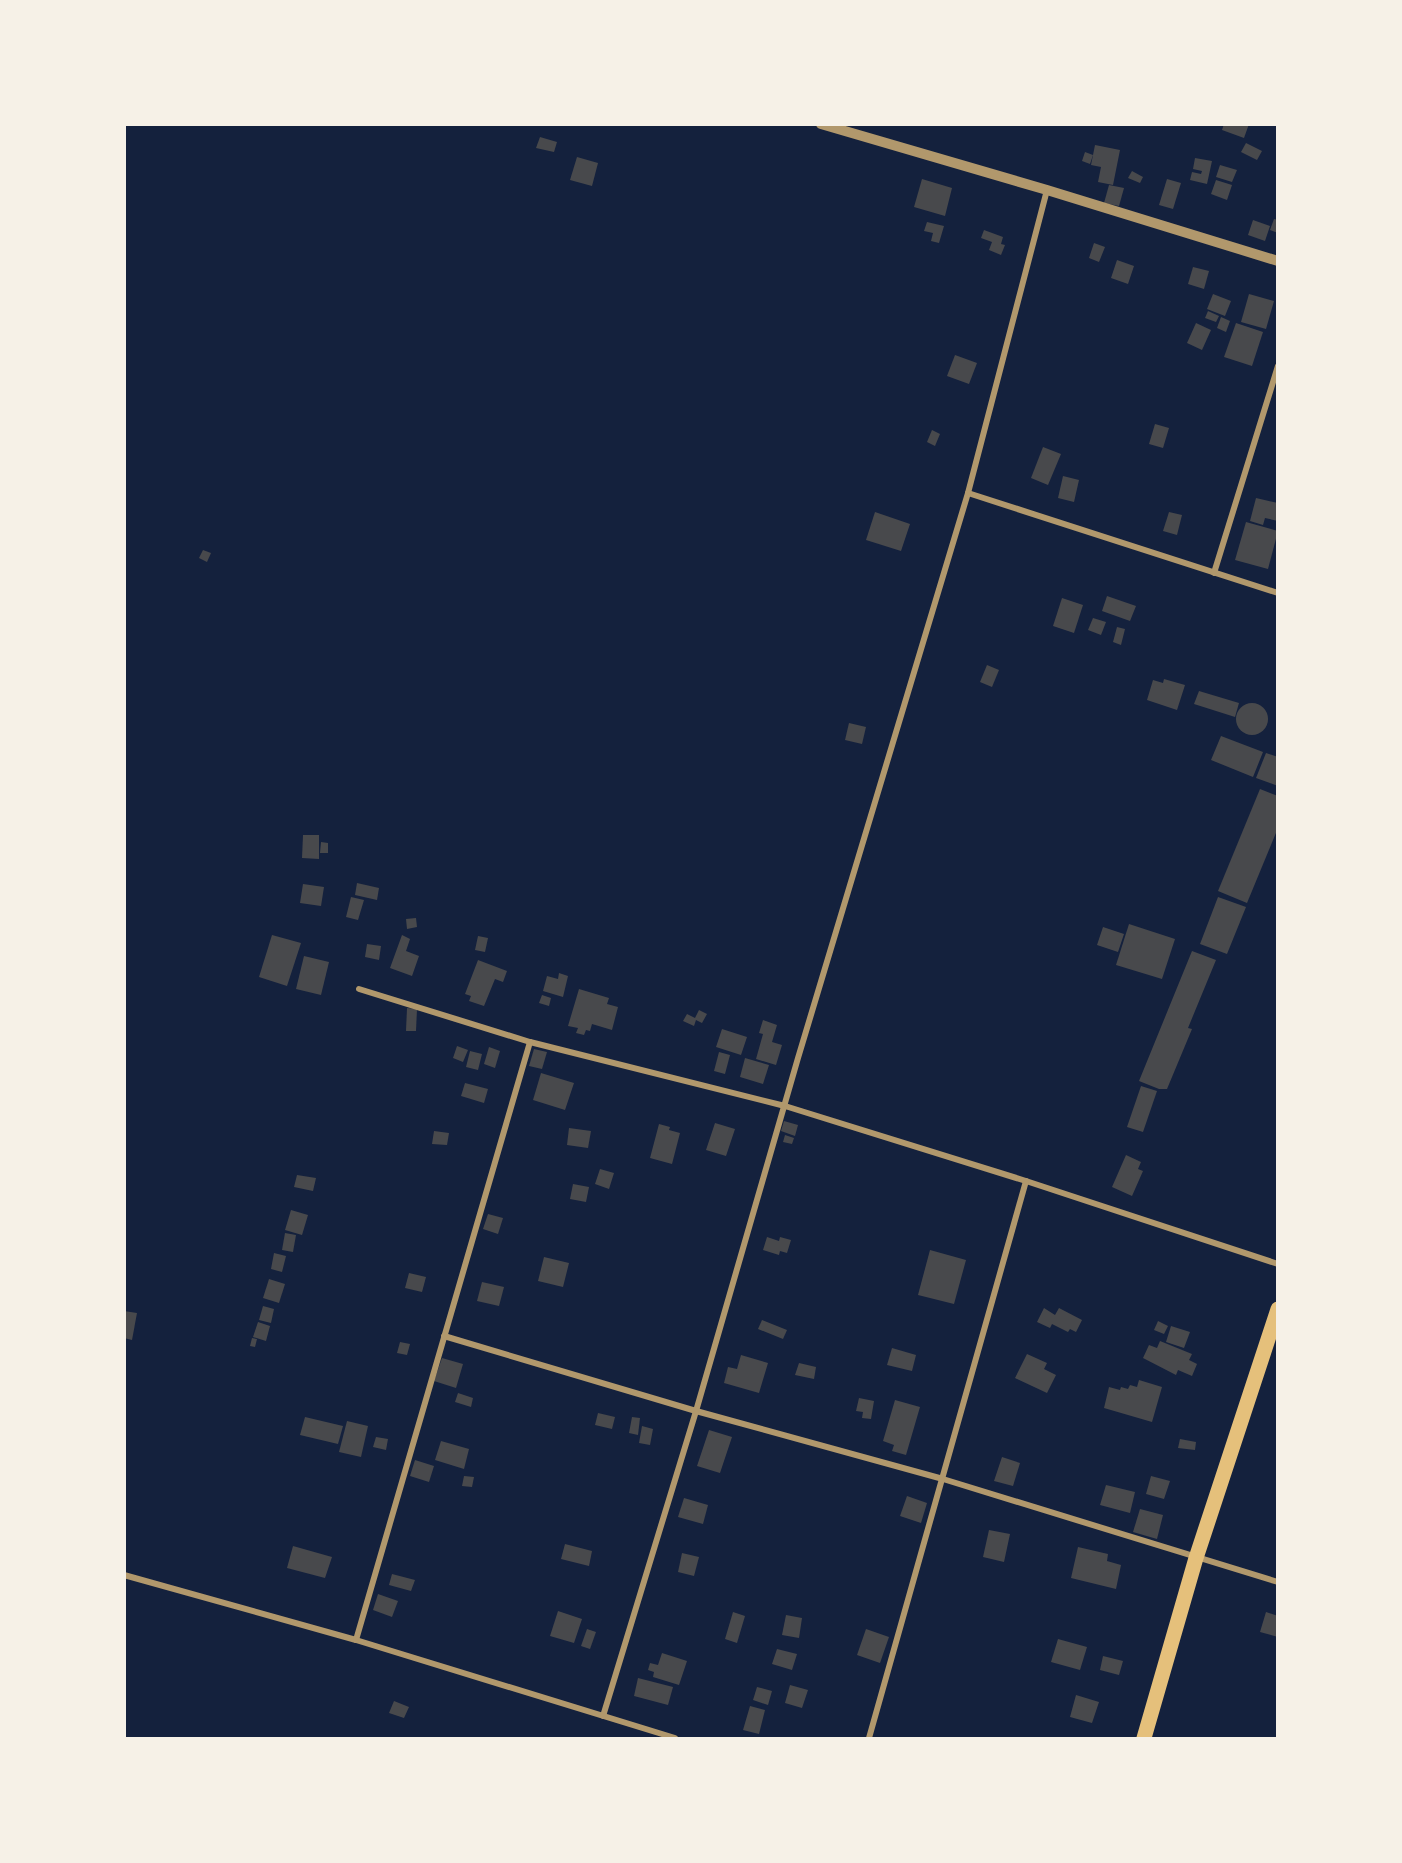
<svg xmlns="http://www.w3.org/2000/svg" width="1402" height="1863" font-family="'Crimson Pro',serif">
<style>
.building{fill:#48494c}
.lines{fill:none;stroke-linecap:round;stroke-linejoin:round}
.minor{stroke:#b1986c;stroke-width:6}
.tertiary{stroke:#b1986c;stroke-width:10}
.trunk{stroke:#e5c07b;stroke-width:15}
</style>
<rect width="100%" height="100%" fill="#14213d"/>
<!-- building -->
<g class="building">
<path d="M1224,124H1249L1244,138L1222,130Z"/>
<path d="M540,137L557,142L554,152L536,148Z"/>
<path d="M1246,143L1262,151L1257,160L1241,152Z"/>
<path d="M1095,145L1120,150L1113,185L1098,182L1101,167L1091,165Z"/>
<path d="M1085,152L1093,155L1090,164L1082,161Z"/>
<path d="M577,157L598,163L592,186L570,180Z"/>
<path d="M1195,158L1212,161L1207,184L1190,180L1192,172L1201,174L1202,171L1193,169Z"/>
<path d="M1220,165L1237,170L1232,182L1216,177Z"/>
<path d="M1132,171L1143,177L1140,183L1128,178Z"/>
<path d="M922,179L952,188L945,216L914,207Z"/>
<path d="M1167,179L1181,183L1173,209L1159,205Z"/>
<path d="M1216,180L1232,185L1227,200L1211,194Z"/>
<path d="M1109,185L1124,188L1119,206L1104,203Z"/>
<path d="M1274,219L1278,220V233L1270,230Z"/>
<path d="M1253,220L1270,226L1265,241L1248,235Z"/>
<path d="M927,222L944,226L939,243L931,241L933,233L924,231Z"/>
<path d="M984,230L1003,237L1001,244L1005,245L1001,255L989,250L992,242L981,238Z"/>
<path d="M1094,243L1105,247L1099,262L1089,258Z"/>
<path d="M1117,260L1134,266L1128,284L1111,278Z"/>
<path d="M1193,267L1209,271L1204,289L1188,284Z"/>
<path d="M1213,294L1231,301L1225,316L1207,309Z"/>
<path d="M1249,294L1274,301L1266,329L1241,322Z"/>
<path d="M1208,311L1219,316L1216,322L1205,318Z"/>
<path d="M1221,317L1230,321L1226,332L1217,328Z"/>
<path d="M1196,323L1211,330L1202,350L1187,343Z"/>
<path d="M1236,323L1263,332L1252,366L1224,357Z"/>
<path d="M955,355L977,363L969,384L947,376Z"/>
<path d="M1155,424L1169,428L1163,448L1149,444Z"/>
<path d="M932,430L940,434L935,446L927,442Z"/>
<path d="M1043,447L1061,454L1048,485L1031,478Z"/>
<path d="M1063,476L1079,480L1074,502L1058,498Z"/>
<path d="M1256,498L1278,503V521L1265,518L1263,525L1250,521Z"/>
<path d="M875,512L910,524L901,551L866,540Z"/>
<path d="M1169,512L1182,515L1177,535L1163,531Z"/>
<path d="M1246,522L1278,531L1268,569L1235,560Z"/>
<path d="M203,550L211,553L207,562L199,558Z"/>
<path d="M1107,596L1136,606L1130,621L1102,611Z"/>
<path d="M1062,598L1083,605L1074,633L1053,626Z"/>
<path d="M1093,618L1106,622L1101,635L1088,630Z"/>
<path d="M1117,627L1125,629L1121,645L1113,642Z"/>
<path d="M987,665L999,670L992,687L980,682Z"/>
<path d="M1164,679L1185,685L1177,710L1147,700L1153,680L1163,683Z"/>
<path d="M1199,691L1239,703L1235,717L1194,704Z"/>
<circle cx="1252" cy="719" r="16"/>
<path d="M849,723L866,727L862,744L845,740Z"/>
<path d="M1221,736L1263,752L1253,777L1211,760Z"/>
<path d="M1266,753L1278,757V786L1256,778Z"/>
<path d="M1260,789L1278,796V828L1247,903L1218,891Z"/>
<path d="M303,835H319V859L302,858Z"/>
<path d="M321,842L328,843V853H320Z"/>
<path d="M357,883L379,888L377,900L355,895Z"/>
<path d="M303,884L324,887L321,906L300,903Z"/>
<path d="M351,897L364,900L358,920L346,917Z"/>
<path d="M1218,897L1246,907L1227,954L1200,944Z"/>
<path d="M416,918L417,927L407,929L406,919Z"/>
<path d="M1129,924L1175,939L1162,979L1116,965Z"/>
<path d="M1103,927L1124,934L1118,952L1097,945Z"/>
<path d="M272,935L301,943L287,986L259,977Z"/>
<path d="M402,935L410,939L406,951L419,956L412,976L390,968Z"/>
<path d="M478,936L488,938L485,952L475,950Z"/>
<path d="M367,944L381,946L379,960L365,957Z"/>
<path d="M1192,951L1216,960L1188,1028L1192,1029L1167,1089H1159L1139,1081Z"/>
<path d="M304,956L329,962L321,995L296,989Z"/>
<path d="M478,960L507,971L503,982L495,979L484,1006L469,1001L471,996L465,994Z"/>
<path d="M559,973L568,976L563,997L543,991L547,976L558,979Z"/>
<path d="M579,989L609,998L607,1004L618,1007L612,1030L592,1024L590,1031L586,1030L584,1035L576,1033L578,1028L568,1026Z"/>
<path d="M542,995L551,998L549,1006L539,1003Z"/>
<path d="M407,1008L417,1009L416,1031H406Z"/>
<path d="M699,1010L707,1014L702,1023L696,1020L694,1026L683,1021L687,1014L695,1018Z"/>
<path d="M763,1020L777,1025L772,1042L782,1045L776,1065L756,1059L763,1034L759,1033Z"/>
<path d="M722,1029L747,1037L741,1055L716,1047Z"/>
<path d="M457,1046L468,1050L463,1062L453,1058Z"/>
<path d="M489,1047L500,1051L495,1068L484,1064Z"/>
<path d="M534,1049L547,1052L542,1069L529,1066Z"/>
<path d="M470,1051L482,1054L478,1070L466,1067Z"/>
<path d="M719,1052L730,1055L725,1074L714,1071Z"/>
<path d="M745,1058L769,1065L763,1084L740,1077Z"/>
<path d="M541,1073L574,1083L565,1110L533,1100Z"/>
<path d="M465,1083L488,1089L484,1103L461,1096Z"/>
<path d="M1141,1086L1157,1091L1143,1132L1127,1127Z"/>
<path d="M784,1121L798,1125L795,1136L781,1131Z"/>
<path d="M715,1123L735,1129L726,1156L706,1150Z"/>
<path d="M659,1124L670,1127L669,1130L680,1133L672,1164L650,1158Z"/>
<path d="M569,1128L591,1131L588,1148L567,1145Z"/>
<path d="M434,1131L449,1133L447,1145L432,1144Z"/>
<path d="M785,1135L794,1138L792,1144L783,1142Z"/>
<path d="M1126,1155L1141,1162L1138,1169L1143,1171L1132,1196L1112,1187Z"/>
<path d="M600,1169L614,1173L609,1189L595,1184Z"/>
<path d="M297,1175L316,1178L313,1191L294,1187Z"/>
<path d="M573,1184L589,1187L586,1202L570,1199Z"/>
<path d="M291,1210L308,1215L302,1235L285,1230Z"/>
<path d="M488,1214L503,1218L498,1234L483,1229Z"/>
<path d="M285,1233L296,1235L293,1252L282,1250Z"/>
<path d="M767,1237L779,1241L780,1237L791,1240L787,1253L780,1251L779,1255L763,1250Z"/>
<path d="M930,1250L966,1260L954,1304L918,1295Z"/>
<path d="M274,1253L286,1256L282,1272L271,1269Z"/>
<path d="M544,1257L569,1263L563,1287L538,1281Z"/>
<path d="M409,1273L426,1277L422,1292L405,1288Z"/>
<path d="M269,1279L285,1284L279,1303L263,1298Z"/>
<path d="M482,1282L504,1287L499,1306L477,1301Z"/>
<path d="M263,1306L274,1309L271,1323L259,1320Z"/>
<path d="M1044,1308L1055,1315L1059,1308L1082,1320L1076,1332L1070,1329L1068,1332L1052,1324L1050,1328L1037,1322Z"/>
<path d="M124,1311L137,1313L132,1340L124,1338Z"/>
<path d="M762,1320L787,1330L783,1339L758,1329Z"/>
<path d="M1158,1321L1168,1326L1164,1334L1154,1330Z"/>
<path d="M258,1322L270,1326L266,1341L253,1337Z"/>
<path d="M1171,1326L1190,1332L1184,1348L1166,1342Z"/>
<path d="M252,1338L257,1339L255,1347L250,1346Z"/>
<path d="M1160,1341L1192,1354L1189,1360L1197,1364L1192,1376L1178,1370L1176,1375L1143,1358L1149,1345L1157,1348Z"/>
<path d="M400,1342L410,1344L407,1355L397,1353Z"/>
<path d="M892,1348L916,1355L912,1371L887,1365Z"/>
<path d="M1027,1354L1047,1363L1044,1369L1056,1375L1047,1393L1015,1378Z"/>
<path d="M741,1355L768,1363L759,1393L724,1383L728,1367L737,1369Z"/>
<path d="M442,1358L463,1364L456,1388L434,1381Z"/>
<path d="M799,1363L816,1367L814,1379L795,1375Z"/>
<path d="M1139,1380L1162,1387L1152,1422L1104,1408L1109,1387L1120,1390L1121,1387L1128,1389L1130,1385L1137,1387Z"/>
<path d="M458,1393L473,1398L471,1407L455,1402Z"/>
<path d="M859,1398L874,1401L871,1419L862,1418L863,1412L856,1411Z"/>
<path d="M895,1400L920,1407L906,1455L892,1451L894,1445L883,1441Z"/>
<path d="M598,1413L615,1417L612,1429L595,1425Z"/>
<path d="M305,1417L343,1426L338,1444L300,1435Z"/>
<path d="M632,1417L640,1418L638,1435L629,1433Z"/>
<path d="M347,1421L368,1426L361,1457L339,1452Z"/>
<path d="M642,1426L653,1429L650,1445L639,1443Z"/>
<path d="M709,1430L732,1437L720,1473L697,1466Z"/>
<path d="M376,1437L388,1439L386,1450L373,1447Z"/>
<path d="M1180,1439L1196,1442L1195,1450L1178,1448Z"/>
<path d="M441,1441L469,1449L464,1469L435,1460Z"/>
<path d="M1002,1457L1020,1463L1013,1486L994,1481Z"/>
<path d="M415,1460L434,1466L429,1482L410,1476Z"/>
<path d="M464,1476L474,1477L472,1487L462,1486Z"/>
<path d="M1151,1476L1170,1481L1164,1499L1146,1494Z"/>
<path d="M1106,1485L1135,1492L1130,1513L1100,1505Z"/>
<path d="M907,1496L927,1503L921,1523L900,1516Z"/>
<path d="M684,1498L708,1505L703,1524L678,1517Z"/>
<path d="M1140,1509L1163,1515L1157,1539L1133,1532Z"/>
<path d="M989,1530L1010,1534L1004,1562L983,1557Z"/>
<path d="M565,1544L592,1551L589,1566L561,1559Z"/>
<path d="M293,1546L332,1557L325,1578L287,1568Z"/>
<path d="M1078,1547L1108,1554L1107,1561L1121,1565L1116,1589L1071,1578Z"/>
<path d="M682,1553L699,1557L694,1576L678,1572Z"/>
<path d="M392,1574L415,1580L411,1591L389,1585Z"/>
<path d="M378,1594L398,1601L392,1617L373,1610Z"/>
<path d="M558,1611L582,1619L574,1643L550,1636Z"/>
<path d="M733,1612L745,1616L737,1643L725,1639Z"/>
<path d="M1266,1612L1278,1616V1637L1260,1632Z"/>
<path d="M786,1615L802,1618L799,1638L782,1635Z"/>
<path d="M587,1629L596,1632L590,1649L581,1646Z"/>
<path d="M866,1629L889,1637L880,1663L857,1655Z"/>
<path d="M1058,1639L1087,1647L1080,1670L1051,1662Z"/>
<path d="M777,1649L797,1654L792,1670L772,1664Z"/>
<path d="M662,1653L687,1661L679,1685L653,1677L654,1672L648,1670L650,1663L658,1665Z"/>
<path d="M1103,1656L1123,1661L1119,1675L1100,1670Z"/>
<path d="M638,1678L673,1687L668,1705L634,1696Z"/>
<path d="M790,1685L808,1690L802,1708L785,1703Z"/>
<path d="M757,1687L772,1691L768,1705L753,1700Z"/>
<path d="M1076,1695L1099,1702L1092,1723L1070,1717Z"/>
<path d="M394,1701L409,1707L404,1718L389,1713Z"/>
<path d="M750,1706L765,1710L759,1734L743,1730Z"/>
</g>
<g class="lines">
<!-- minor -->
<g class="minor">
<path d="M968,493L1278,593"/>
<path d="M1214,573L1278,366"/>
<path d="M359,989L530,1042L785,1106L1026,1181L1278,1264"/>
<path d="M444,1336L696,1411L943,1479L1278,1582"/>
<path d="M124,1575L356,1640L675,1738"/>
<path d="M356,1640L530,1042"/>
<path d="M603,1716L696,1411L798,1058L968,493L1047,190"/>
<path d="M869,1738L1026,1181"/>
</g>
<!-- tertiary -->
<path class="tertiary" d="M821,124L1047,190L1278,261"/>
<!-- trunk -->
<path class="trunk" d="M1144,1738L1196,1558L1278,1309"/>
</g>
<!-- border -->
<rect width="1402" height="1863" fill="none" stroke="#f6f1e7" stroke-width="252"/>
</svg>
